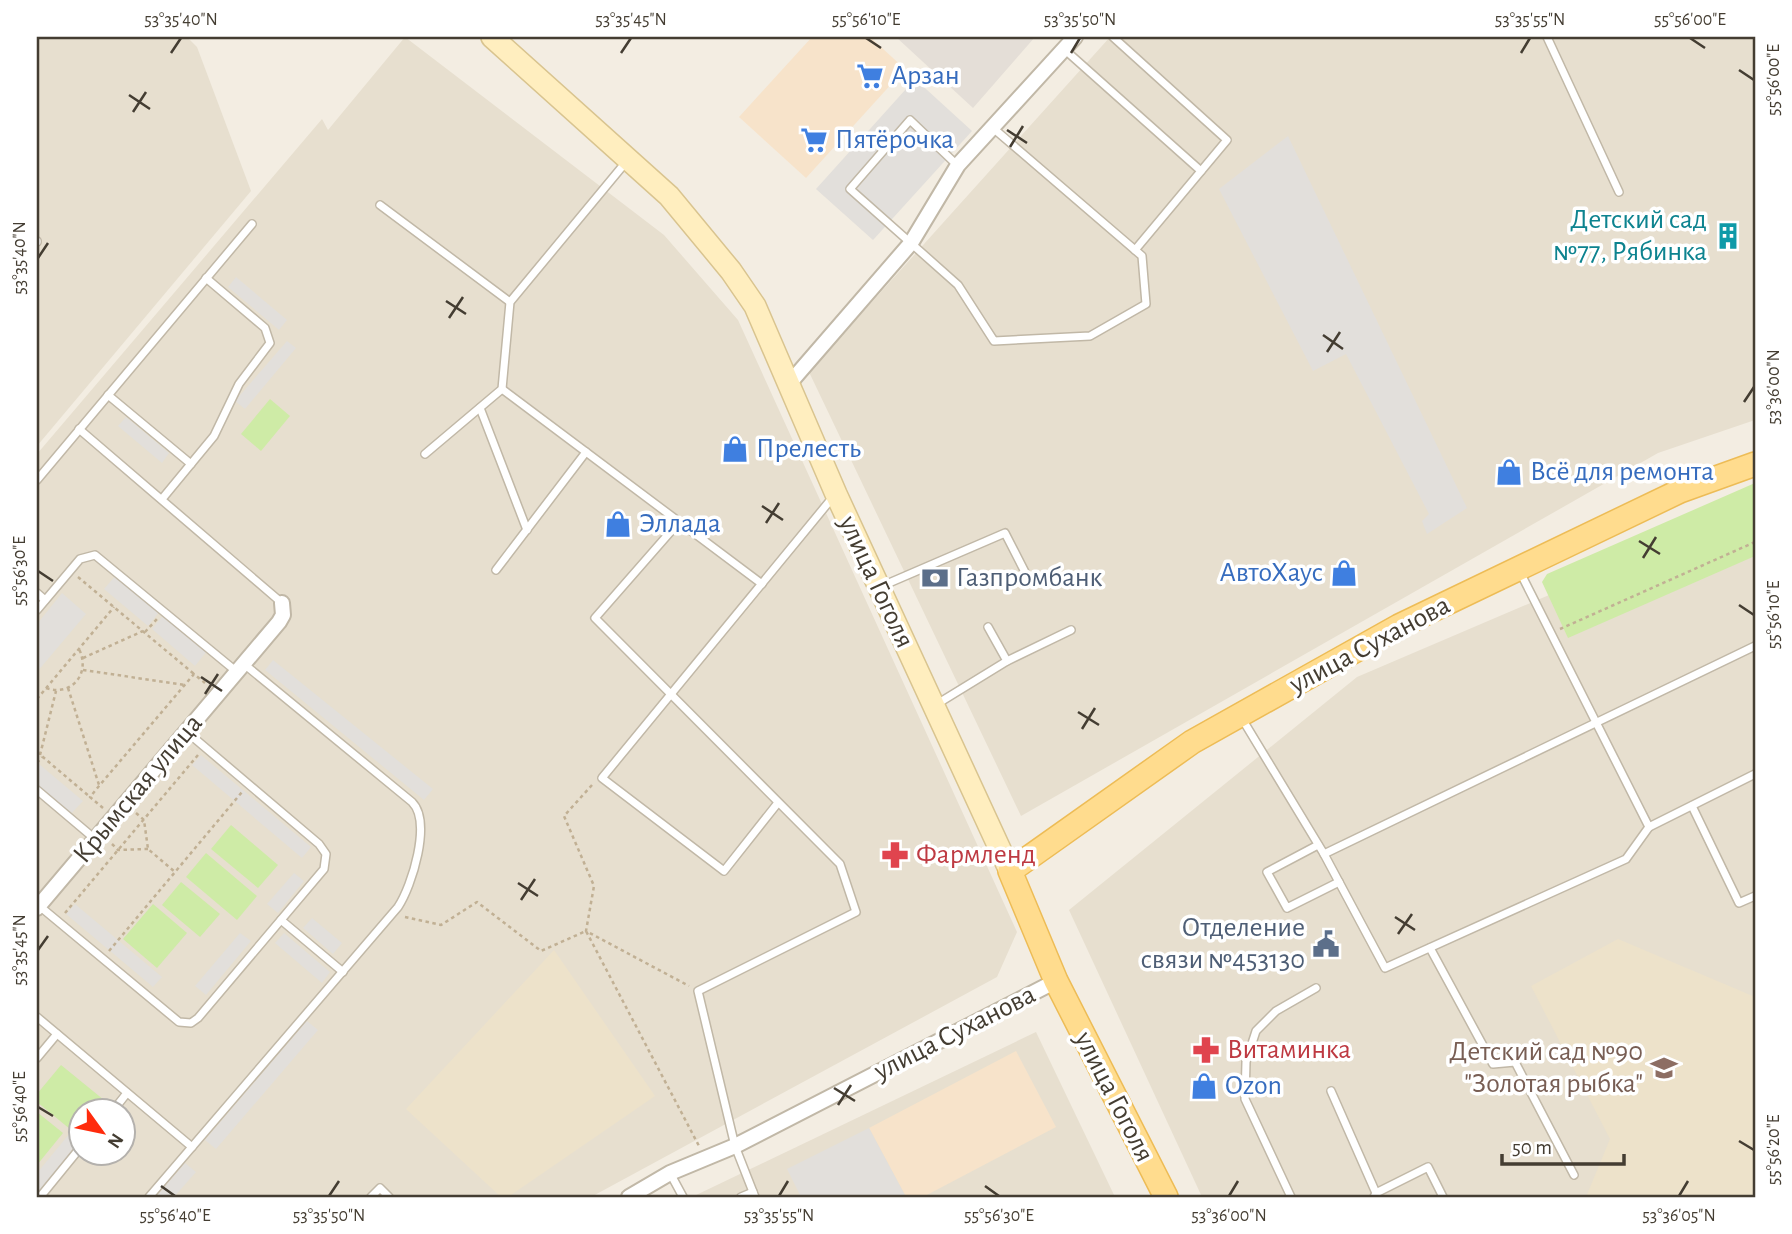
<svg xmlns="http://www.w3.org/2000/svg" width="1792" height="1234" font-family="'Alegreya Sans',sans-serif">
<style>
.residential{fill:#e7dfcf;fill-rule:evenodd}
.commercial{fill:#f7e3ca}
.industrial{fill:#e4ded7}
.education{fill:#ede2ca}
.green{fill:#ceeba6}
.parking{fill:#e2dfdb}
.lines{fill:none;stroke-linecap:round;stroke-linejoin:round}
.lane-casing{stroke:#c1b8a7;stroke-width:10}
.street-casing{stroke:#c1b8a7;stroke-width:18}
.secondary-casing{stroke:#d9c48f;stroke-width:24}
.primary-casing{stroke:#edbc56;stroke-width:26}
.path{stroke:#c1b094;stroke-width:2.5;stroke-dasharray:3.5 3.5;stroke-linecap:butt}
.lane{stroke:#fff;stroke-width:7}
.street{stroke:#fff;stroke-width:14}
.secondary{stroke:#ffeebf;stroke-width:21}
.primary{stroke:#ffdc8e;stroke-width:23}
.ticks{fill:none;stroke:#443d32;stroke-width:2.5}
.labels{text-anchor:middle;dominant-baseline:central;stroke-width:7;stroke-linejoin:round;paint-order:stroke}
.shop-label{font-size:28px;fill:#366cbe;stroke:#fff;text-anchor:start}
.culture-label{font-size:28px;fill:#0d838f;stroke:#fff;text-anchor:end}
.service-label{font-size:28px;fill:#4e5e75;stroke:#fff;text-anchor:start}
.street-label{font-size:28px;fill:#443d32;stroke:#fff}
.health-label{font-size:28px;fill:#be3a42;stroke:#fff;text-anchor:start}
.education-label{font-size:28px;fill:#785e54;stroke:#fff;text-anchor:end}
.neatline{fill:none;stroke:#443d32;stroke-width:2.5}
.ticks-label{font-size:18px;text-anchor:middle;fill:#443d32}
</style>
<rect width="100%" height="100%" fill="#f3ede2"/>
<!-- residential -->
<g class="residential">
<path d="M37,37H187L197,47L251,191L37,446Z"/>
<path d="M405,37L664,235L738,320L1017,932L997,977L591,1197H37V454L322,119L328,130ZM80,1112H122V1154H80Z"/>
<path d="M1110,37H1755V420L1658,453L1021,816L809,372Z"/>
<path d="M1755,507V1197H1202L1069,910L1357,677Z"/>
<path d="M1036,1032L1115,1197H692Z"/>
</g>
<!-- commercial -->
<g class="commercial">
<path d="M812,37H870L905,69L806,178L739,117Z"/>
<path d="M1016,1051L1056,1127L923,1197H906L869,1128Z"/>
</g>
<!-- industrial -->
<path class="industrial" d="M896,37H1035L973,108Z"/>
<!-- education -->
<g class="education">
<path d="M1618,939L1755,997V1197H1586L1610,1139L1531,986Z"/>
<path d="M554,950L655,1096L508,1197H501L406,1109Z"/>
</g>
<!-- green -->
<g class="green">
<path d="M270,399L290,416L261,451L241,434Z"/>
<path d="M1755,483V556L1568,638L1542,582L1547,574Z"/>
<path d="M231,825L278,865L258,888L211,849Z"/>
<path d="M206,853L257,896L237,920L186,877Z"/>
<path d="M181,882L220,914L200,937L162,905Z"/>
<path d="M153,904L187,933L157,968L123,939Z"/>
<path d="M61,1065L104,1100L94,1111L80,1112V1129L76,1134L37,1102V1094Z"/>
<path d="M37,1112L63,1133L37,1165Z"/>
</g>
<!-- parking -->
<g class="parking">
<path d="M915,79L972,131L873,240L816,189Z"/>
<path d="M1288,136L1467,508L1427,534L1422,521L1429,514L1346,354L1313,371L1219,189Z"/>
<path d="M236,277L287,320L279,330L228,287Z"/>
<path d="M287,341L296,348L245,409L235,401Z"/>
<path d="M126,417L169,453L162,463L118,426Z"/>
<path d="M117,574L160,611L148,626L104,589Z"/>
<path d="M62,593L86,614L37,672V624Z"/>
<path d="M164,614L207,651L195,666L152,629Z"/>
<path d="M273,660L433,789L424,800L265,670Z"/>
<path d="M201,755L311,847L302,858L192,765Z"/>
<path d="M39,764L83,801L70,815L37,787Z"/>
<path d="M294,873L304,881L278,913L267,904Z"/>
<path d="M75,904L162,977L153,987L66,914Z"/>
<path d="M312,918L342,943L333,954L303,928Z"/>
<path d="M240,933L251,941L206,995L195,986Z"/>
<path d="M284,933L330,972L322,983L275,943Z"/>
<path d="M307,1021L318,1030L216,1149L205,1140Z"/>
<path d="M869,1128L906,1197H801L787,1169Z"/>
<path d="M70,1133L80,1141L37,1194V1173Z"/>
<path d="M185,1163L196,1172L174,1197H156Z"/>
</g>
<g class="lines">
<defs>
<g id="lane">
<path d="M1113,37L1227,140L1135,250"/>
<path d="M1547,37L1619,192"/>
<path d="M1064,49L1201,171"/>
<path d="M957,165L910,120L850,189L958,285L994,341L1090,336L1146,304L1142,256L993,128"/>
<path d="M380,205L510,302"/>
<path d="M37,241V242"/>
<path d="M502,389L762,584"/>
<path d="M108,395L191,464"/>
<path d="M480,408L527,530"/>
<path d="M79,429L282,603"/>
<path d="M425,454L502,389L510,302L626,162"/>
<path d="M37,480L252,224"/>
<path d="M162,499L214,436L239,384L270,343L265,328L206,278"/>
<path d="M679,522L595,618L840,864L856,912L698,991L735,1146L755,1197"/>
<path d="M496,570L586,452"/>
<path d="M1520,572L1649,827L1755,774"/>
<path d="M882,586L1005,533L1026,574"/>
<path d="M37,593L45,600"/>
<path d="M37,610L80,559L95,555L237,672"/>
<path d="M988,627L1007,661"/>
<path d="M937,704L1007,661L1071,630"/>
<path d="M1241,717L1324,854L1385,968L1626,859L1649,827"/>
<path d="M37,790L95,839"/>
<path d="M777,804L724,871L602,778L833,497"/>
<path d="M1692,806L1739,903L1755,896"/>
<path d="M1318,845L1267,872L1287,908L1339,882"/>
<path d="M1324,854L1755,646"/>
<path d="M37,904L179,1022L191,1023L198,1018L324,869L326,854L319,844L187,732"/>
<path d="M281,920L343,972"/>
<path d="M1430,948L1493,1064L1515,1062L1574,1175"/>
<path d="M37,1017L192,1147"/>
<path d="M37,1058L57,1034"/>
<path d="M1331,1091L1376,1193"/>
<path d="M112,1112L127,1093"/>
<path d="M670,1173L683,1197"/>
<path d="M40,1197L80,1148"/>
<path d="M149,1197L398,907C412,886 432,822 412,802L244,664"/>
<path d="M371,1197L380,1188L389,1197"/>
<path d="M741,1197L753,1192"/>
<path d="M1291,1197L1245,1099L1246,1062L1256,1031L1276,1011L1316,988"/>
<path d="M1374,1197L1376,1193L1428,1167L1443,1197"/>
</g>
<g id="street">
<path d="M788,385L911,243L958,165L1075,37"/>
<path d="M37,908L279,622L283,615L282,603"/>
<path d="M629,1197L670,1173L735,1146L1056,981"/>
</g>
<path id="secondary" d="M492,37L669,196L731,271L755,306L836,494L1010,871"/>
<path id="primary" d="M1166,1197L1056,981L1010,871L1192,742L1399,626L1680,491L1755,464"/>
</defs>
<!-- lane casing -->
<use href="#lane" class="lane-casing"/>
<!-- street casing -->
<use href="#street" class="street-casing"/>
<!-- secondary casing -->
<use href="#secondary" class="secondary-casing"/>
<!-- primary casing -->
<use href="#primary" class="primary-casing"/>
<!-- path -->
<g class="path">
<path d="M78,577L194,674"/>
<path d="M1560,629L1755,542"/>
<path d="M145,632L157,619"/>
<path d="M83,658L143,631"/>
<path d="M83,670L185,685"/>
<path d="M46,688C72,697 91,673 79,649"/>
<path d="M68,688L99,785"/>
<path d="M37,699L114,607"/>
<path d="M37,752L90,797"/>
<path d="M40,755L56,691"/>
<path d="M37,763L42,757"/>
<path d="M592,785L564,816L594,886L586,931L689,986"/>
<path d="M103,808L90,797L99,786L194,674L205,683"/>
<path d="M136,813L144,820L148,849L175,872"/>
<path d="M112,844L118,850L148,849"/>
<path d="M65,913L198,755"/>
<path d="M405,917L441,925L477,902L541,951L586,931L699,1146"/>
<path d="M109,951L242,792"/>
</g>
<!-- lane -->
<use href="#lane" class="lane"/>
<!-- street -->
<use href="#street" class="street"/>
<!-- secondary -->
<use href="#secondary" class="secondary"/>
<!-- primary -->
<use href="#primary" class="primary"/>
</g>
<!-- ticks -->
<path class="ticks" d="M866,38L881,48M1690,38L1705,48M171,53L181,38M621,53L631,38M1071,53L1080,38M1521,53L1530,38M1739,70L1754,80M129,95L150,109M133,112L146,92M1007,130L1027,143M1010,147L1023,126M38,258L48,243M446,301L466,314M449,318L463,297M1323,335L1343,349M1327,352L1340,332M1744,402L1754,387M762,506L783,520M766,523L779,503M1639,541L1660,554M1643,558L1656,537M38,571L53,581M1739,605L1754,615M201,677L222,691M205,694L218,674M1078,712L1099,725M1082,729L1095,708M518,883L538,896M521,900L535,879M1395,917L1415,930M1398,934L1412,914M38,950L48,936M834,1088L855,1101M838,1105L851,1085M38,1107L53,1116M1739,1141L1754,1150M161,1186L175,1196M985,1186L999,1196M329,1196L339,1181M779,1196L788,1181M1229,1196L1238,1181M1679,1196L1688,1181"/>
<!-- icons -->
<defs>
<symbol id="supermarket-bare" viewBox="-9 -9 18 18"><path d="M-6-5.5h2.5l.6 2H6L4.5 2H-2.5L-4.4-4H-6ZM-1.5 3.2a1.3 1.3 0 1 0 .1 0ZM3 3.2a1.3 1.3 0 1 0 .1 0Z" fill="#3f7fe0" stroke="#fff" stroke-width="2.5" paint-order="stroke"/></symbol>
<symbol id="building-bare" viewBox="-9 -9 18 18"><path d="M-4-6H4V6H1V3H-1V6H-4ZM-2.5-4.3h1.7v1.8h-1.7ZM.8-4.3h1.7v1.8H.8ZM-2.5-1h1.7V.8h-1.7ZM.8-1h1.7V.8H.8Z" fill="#0f9aa8" stroke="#fff" stroke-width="2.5" paint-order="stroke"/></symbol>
<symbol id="shop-bare" viewBox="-9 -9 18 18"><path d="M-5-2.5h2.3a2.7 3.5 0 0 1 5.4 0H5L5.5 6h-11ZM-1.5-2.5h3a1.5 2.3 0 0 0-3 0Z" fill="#3f7fe0" stroke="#fff" stroke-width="2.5" paint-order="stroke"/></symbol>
<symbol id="bank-bare" viewBox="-9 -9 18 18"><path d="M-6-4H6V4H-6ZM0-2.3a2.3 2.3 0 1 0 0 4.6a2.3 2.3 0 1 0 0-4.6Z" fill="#5c6f8a" stroke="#fff" stroke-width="2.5" paint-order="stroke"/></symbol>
<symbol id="pharmacy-bare" viewBox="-9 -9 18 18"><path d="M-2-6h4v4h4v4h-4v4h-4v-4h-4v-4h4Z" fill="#e0444e" stroke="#fff" stroke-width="2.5" paint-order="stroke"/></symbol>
<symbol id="civic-bare" viewBox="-9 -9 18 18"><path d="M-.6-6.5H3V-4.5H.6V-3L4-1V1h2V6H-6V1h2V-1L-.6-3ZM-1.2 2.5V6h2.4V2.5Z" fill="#5c6f8a" stroke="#fff" stroke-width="2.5" paint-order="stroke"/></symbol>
<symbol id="school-bare" viewBox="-9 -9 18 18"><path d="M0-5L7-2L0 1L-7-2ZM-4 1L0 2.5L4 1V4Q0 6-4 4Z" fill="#8d6e63" stroke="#fff" stroke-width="2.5" paint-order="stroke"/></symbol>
</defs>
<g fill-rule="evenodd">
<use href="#supermarket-bare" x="851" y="57" width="38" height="38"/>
<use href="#supermarket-bare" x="795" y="121" width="38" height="38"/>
<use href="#building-bare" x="1709" y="217" width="38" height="38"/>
<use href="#shop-bare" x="716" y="430" width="38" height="38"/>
<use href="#shop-bare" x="1490" y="453" width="38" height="38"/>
<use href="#shop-bare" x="599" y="505" width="38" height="38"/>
<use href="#shop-bare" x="1325" y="554" width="38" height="38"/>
<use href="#bank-bare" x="916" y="559" width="38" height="38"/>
<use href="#pharmacy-bare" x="876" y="836" width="38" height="38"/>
<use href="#civic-bare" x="1307" y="925" width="38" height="38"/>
<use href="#pharmacy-bare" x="1187" y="1031" width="38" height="38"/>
<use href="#school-bare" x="1645" y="1049" width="38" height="38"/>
<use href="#shop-bare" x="1185" y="1067" width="38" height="38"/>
</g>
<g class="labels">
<!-- shop labels -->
<g class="shop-label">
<text x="891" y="76">Арзан</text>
<text x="835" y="140">Пятёрочка</text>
<text x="756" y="449">Прелесть</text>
<text x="1530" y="472">Всё для ремонта</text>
<text x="639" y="524">Эллада</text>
<text x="1323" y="573" text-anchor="end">АвтоХаус</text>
<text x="1225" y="1086">Ozon</text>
</g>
<!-- culture labels -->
<g class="culture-label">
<text x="1707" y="220">Детский сад<tspan x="1707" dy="32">№77, Рябинка</tspan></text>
</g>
<!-- service labels -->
<g class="service-label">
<text x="956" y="578">Газпромбанк</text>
<text x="1305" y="928" text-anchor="end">Отделение<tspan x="1305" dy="32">связи №453130</tspan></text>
</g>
<!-- street labels -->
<g class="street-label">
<text transform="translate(876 582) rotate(65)">улица Гоголя</text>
<text transform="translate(1370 645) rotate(-28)">улица Суханова</text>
<text transform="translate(138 789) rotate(-50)">Крымская улица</text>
<text transform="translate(955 1033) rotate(-27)">улица Суханова</text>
<text transform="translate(1114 1097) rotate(63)">улица Гоголя</text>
</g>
<!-- health labels -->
<g class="health-label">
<text x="916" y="855">Фармленд</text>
<text x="1227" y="1050">Витаминка</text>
</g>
<!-- education labels -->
<g class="education-label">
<text x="1643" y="1052">Детский сад №90<tspan x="1643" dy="32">"Золотая рыбка"</tspan></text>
</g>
</g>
<!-- border -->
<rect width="1792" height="1234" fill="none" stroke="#ffffff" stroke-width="77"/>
<!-- north arrow -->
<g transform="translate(102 1132) rotate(123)"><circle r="33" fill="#ffffff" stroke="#b4b1ad" stroke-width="2"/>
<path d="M0-5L12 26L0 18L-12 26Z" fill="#ff2b0c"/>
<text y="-10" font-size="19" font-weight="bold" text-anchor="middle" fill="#443d32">N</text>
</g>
<!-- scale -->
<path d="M1502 1154v10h122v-10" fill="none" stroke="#443d32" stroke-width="3.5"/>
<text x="1512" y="1154" font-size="21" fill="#443d32" stroke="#ffffff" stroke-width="5" paint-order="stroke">50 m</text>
<rect x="38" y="38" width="1716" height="1158" class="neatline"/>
<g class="ticks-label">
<text x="181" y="25">53°35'40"N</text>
<text x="631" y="25">53°35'45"N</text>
<text x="866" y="25">55°56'10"E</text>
<text x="1080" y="25">53°35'50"N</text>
<text x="1530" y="25">53°35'55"N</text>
<text x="1690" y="25">55°56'00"E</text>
<text transform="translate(1773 80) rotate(-90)" y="6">55°56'00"E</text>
<text transform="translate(19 258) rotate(-90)" y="6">53°35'40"N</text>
<text transform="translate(1773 387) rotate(-90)" y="6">53°36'00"N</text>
<text transform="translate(19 571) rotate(-90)" y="6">55°56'30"E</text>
<text transform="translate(1773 615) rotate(-90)" y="6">55°56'10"E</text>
<text transform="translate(19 950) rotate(-90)" y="6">53°35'45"N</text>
<text transform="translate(19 1107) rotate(-90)" y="6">55°56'40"E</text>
<text transform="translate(1773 1150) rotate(-90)" y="6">55°56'20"E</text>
<text x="175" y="1221">55°56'40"E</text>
<text x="329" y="1221">53°35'50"N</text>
<text x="779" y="1221">53°35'55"N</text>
<text x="999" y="1221">55°56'30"E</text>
<text x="1229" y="1221">53°36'00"N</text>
<text x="1679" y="1221">53°36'05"N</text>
</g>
</svg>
